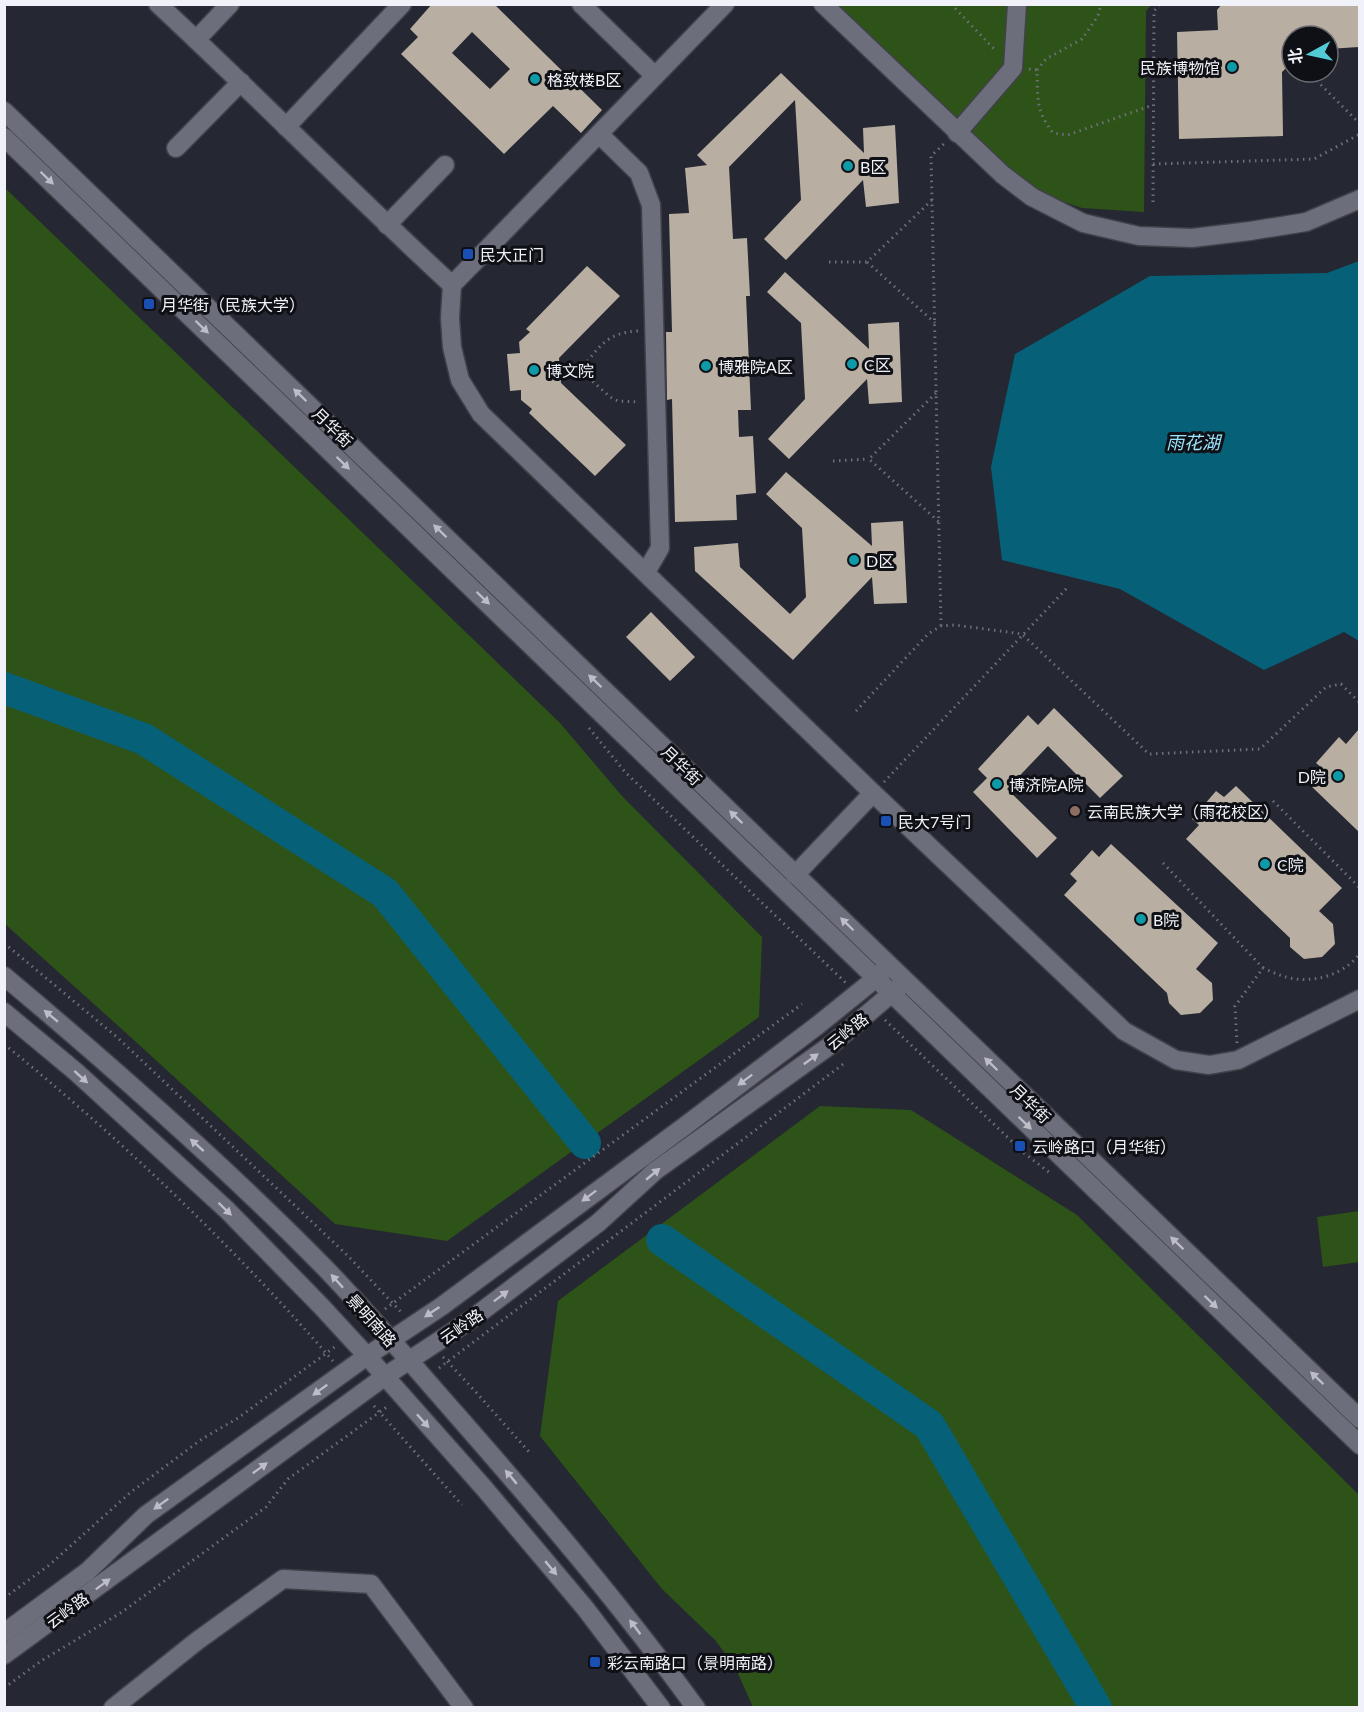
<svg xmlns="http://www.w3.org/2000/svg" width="1364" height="1712" font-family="Lato,'Noto Sans SC',sans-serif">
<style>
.green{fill:#2e5318}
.water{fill:#066178}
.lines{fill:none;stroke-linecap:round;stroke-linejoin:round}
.river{stroke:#066178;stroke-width:32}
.building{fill:#b8aea2;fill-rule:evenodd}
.minor-casing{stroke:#41414a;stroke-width:21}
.path{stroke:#6e707a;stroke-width:3;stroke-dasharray:1.5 4.5;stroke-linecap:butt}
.minor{stroke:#6d6e7c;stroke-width:18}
.oneway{fill:#bcbdc7}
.culture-dot{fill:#0f9aa8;stroke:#0f1015;stroke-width:2}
.transit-dot{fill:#1a4fb4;stroke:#0f1015;stroke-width:2}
.education-dot{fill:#8d6e63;stroke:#0f1015;stroke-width:2}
.labels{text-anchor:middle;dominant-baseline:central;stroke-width:6;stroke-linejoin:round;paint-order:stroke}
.poi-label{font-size:16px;fill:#f1f2f9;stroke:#0f1015;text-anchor:start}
.street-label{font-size:16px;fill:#f1f2f9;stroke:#0f1015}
.water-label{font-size:18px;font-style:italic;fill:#9be4fd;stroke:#0f1015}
</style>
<rect width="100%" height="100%" fill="#252732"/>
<!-- green -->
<g class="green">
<path d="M835,5H1151L1146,11L1144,212L1082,208L1043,195L1003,169Z"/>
<path d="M5,188L560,723L622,796L762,937L759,1017L447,1241L335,1224L125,1032L5,924Z"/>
<path d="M820,1106L911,1110L1077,1215L1359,1495V1707H753L735,1667L715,1640L662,1589L540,1436L558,1301Z"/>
<path d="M1359,1211V1262L1323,1267L1317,1217Z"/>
</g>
<!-- water -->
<path class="water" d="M1359,261V641L1344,632L1264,670L1120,589L1002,560L991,467L1015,354L1150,276L1327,273Z"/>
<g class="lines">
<!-- river -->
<g class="river">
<path d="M4,688L144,739L385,893L585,1143"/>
<path d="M662,1240L929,1425L1096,1708"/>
</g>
</g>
<!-- building -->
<g class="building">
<path d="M432,4H494L602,110L581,133L553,106L504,154L401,54L418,37L410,29ZM472,32L510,69L490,89L452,53Z"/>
<path d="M1222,4H1359V47L1328,49V36H1292V62L1282,72L1283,136L1179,139L1177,32L1218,30L1217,10Z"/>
<path d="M781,73L864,153L863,128L895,125L899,203L866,207L863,180L786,260L764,239L801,200L795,100L729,167L733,239L747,238L750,296H746L751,410H738L739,437L753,436L756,493L736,495L737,520L675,522L672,399L667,400L666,332H672L669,214L689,213L685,168L707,165L697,155Z"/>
<path d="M587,266L620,296L559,358L561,383L626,445L595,476L529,413L532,409L521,400V390L510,391L507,354L520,353L519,342L530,332L526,329Z"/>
<path d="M785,272L869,349L868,324L899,322L902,402L869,404L867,379L789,459L768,439L805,399L801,323L767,292Z"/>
<path d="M786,472L872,546L871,523L903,521L907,603L874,604L872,577L793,660L695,571L694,547L738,543L740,567L790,614L806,597L802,528L766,494Z"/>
<path d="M651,612L695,657L670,681L626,637Z"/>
<path d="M1054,708L1123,776L1100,798L1048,746L1007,789L1057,838L1037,858L973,792L987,778L978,769L1028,715L1038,725Z"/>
<path d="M1359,729V832L1309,784L1323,769L1316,763L1339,737L1346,744Z"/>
<path d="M1236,786L1342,888L1319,911L1333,924L1335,944L1322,957L1304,959L1290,947V938L1186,839L1199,825L1192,819L1216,791L1224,797Z"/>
<path d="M1111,844L1218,943L1196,969L1212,983L1213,1000L1200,1013L1181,1015L1169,1003L1167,993L1064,895L1077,881L1070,874L1092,850L1099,857Z"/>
</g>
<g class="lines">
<defs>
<g id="minor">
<path d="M158,4C257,96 352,193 452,285"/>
<path d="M581,4L655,76"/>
<path d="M725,4L452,285L450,318L452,347L460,380L481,414L873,793L1124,1031L1176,1060L1209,1065L1238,1060L1360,999"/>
<path d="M823,4L1003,175L1032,197L1083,223L1139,236L1192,238L1250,231L1306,222L1360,199"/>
<path d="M196,40L230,4"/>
<path d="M4,111L1360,1419"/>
<path d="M286,127L402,4"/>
<path d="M957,133L1013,68L1017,4"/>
<path d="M599,134L639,173L651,205L660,548L646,572"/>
<path d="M4,137C456,573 907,1009 1360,1445"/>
<path d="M176,148L241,82"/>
<path d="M387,225L445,165"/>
<path d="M795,875L873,793"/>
<path d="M4,976C115,1069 225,1166 327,1270C371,1316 413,1365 455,1413C539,1509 621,1605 696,1708"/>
<path d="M4,1012L75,1071L227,1210L321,1306L367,1356L484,1488L585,1608L661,1708"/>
<path d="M4,1633L88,1571L146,1515L367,1356L442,1306L685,1126L818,1025L875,979L884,970"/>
<path d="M4,1655L384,1377L469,1321L598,1223L655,1171L832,1044L899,987"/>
<path d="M113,1708L197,1641L283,1579L371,1584L464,1708"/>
</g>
</defs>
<!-- minor casing -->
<use href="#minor" class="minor-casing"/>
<!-- path -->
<g class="path">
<path d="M951,4L996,51"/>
<path d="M1029,69L1037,70C1038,98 1035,109 1053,133L1068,135L1153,105"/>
<path d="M1037,70L1046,59L1082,39L1098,16L1101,4"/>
<path d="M1308,72L1360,124"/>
<path d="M1153,164L1314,159L1360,134"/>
<path d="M932,200L867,262L935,323"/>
<path d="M1153,202L1154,11L1160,4"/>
<path d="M829,262H867"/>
<path d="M638,331C605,333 600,347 580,370L610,397L618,401L639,402"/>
<path d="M936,393L869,459L939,522"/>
<path d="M833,461L869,459"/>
<path d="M941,626L931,156L945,143"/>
<path d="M856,711L928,634L941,626L955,625L1022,634L1149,754L1260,749L1326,687L1341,684L1360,703"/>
<path d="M589,728L625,772L846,983"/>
<path d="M884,782L1068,587"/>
<path d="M1273,801L1360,888"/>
<path d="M1163,863L1263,968"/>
<path d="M4,943L118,1038L348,1256L402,1313"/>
<path d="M885,1020L1024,1153L1050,1173"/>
<path d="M1237,1043L1235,1006L1263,968C1270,971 1278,975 1286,977C1311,984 1344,976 1360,953"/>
<path d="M4,1044C122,1140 233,1246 333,1361"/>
<path d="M385,1309L802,1004"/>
<path d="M443,1357L474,1390L530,1453"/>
<path d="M439,1368L846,1062"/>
<path d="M374,1406L462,1505"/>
<path d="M4,1598L48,1566L131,1492L202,1439L238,1418L336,1346"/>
<path d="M4,1688L41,1661L122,1612L266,1507L288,1479L388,1406"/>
</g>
<!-- minor -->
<use href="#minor" class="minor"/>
</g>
<!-- one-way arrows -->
<defs><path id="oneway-solid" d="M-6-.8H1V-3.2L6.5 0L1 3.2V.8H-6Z" transform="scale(1.5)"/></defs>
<g class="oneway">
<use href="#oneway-solid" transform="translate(47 178) rotate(44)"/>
<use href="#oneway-solid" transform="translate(202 327) rotate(44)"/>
<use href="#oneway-solid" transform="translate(300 395) rotate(-136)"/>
<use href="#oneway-solid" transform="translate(343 463) rotate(44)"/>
<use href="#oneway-solid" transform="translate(440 531) rotate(-136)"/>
<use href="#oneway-solid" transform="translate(483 598) rotate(44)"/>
<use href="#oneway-solid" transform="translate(595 681) rotate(-136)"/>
<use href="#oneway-solid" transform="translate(736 817) rotate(-136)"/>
<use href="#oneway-solid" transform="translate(847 924) rotate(-136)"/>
<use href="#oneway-solid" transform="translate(51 1016) rotate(-140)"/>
<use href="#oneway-solid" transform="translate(811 1059) rotate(-36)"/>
<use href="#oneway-solid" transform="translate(991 1064) rotate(-136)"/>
<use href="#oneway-solid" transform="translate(81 1077) rotate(42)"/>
<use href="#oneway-solid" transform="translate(745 1080) rotate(143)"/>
<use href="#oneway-solid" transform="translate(1025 1123) rotate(44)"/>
<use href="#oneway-solid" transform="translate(197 1145) rotate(-138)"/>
<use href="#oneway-solid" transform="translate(653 1174) rotate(-40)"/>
<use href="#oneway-solid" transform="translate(589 1196) rotate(143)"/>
<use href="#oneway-solid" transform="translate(225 1209) rotate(44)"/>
<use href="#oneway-solid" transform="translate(1177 1243) rotate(-136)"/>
<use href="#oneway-solid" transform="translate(337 1281) rotate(-132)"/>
<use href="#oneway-solid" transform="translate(501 1296) rotate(-37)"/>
<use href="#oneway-solid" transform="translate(1211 1302) rotate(44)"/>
<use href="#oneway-solid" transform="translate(432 1312) rotate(146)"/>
<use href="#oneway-solid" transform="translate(1317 1378) rotate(-136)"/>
<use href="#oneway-solid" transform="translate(320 1390) rotate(144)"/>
<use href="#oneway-solid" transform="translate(423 1421) rotate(48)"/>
<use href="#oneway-solid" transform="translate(260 1468) rotate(-36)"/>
<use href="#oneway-solid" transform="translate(511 1477) rotate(-130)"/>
<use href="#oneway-solid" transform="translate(161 1504) rotate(144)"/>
<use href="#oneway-solid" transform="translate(551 1568) rotate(50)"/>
<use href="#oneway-solid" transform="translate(103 1584) rotate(-37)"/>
<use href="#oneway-solid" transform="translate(635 1627) rotate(-127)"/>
</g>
<!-- markers -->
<g class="culture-dot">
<circle cx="1232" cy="67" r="6"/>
<circle cx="535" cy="79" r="6"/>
<circle cx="848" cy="166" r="6"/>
<circle cx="852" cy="364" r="6"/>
<circle cx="706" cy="366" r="6"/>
<circle cx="534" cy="370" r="6"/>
<circle cx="854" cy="560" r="6"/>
<circle cx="1338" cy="776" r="6"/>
<circle cx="997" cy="784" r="6"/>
<circle cx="1265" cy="864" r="6"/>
<circle cx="1141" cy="919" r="6"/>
</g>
<g class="transit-dot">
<rect x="462" y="248" width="12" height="12" rx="3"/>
<rect x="143" y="298" width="12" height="12" rx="3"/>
<rect x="880" y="815" width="12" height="12" rx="3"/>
<rect x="1014" y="1140" width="12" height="12" rx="3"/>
<rect x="589" y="1656" width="12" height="12" rx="3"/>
</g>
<circle class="education-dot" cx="1075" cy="811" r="6"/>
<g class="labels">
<!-- poi labels -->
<g class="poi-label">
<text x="1220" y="67" text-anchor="end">民族博物馆</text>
<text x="547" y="79">格致楼B区</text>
<text x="860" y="166">B区</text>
<text x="480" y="254">民大正门</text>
<text x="161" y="304">月华街（民族大学）</text>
<text x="864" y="364">C区</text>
<text x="718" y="366">博雅院A区</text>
<text x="546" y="370">博文院</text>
<text x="866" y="560">D区</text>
<text x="1326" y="776" text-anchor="end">D院</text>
<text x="1009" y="784">博济院A院</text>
<text x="1087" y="811">云南民族大学（雨花校区）</text>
<text x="898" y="821">民大7号门</text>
<text x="1277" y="864">C院</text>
<text x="1153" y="919">B院</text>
<text x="1032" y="1146">云岭路口（月华街）</text>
<text x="607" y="1662">彩云南路口（景明南路）</text>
</g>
<!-- street labels -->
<g class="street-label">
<text transform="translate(333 427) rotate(44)">月华街</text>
<text transform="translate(682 765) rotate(44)">月华街</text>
<text transform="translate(847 1031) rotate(-39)">云岭路</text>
<text transform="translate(1031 1103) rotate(44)">月华街</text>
<text transform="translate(372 1320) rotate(48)">景明南路</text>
<text transform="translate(461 1326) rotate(-35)">云岭路</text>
<text transform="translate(67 1610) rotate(-36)">云岭路</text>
</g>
<!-- water labels -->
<g class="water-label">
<text x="1193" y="442">雨花湖</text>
</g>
</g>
<!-- border -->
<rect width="1364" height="1712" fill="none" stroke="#f1f2f9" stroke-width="12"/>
<!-- north arrow -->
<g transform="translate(1310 54) rotate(262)"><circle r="28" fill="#0f1015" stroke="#696a70" stroke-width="1.5"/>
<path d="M0-4.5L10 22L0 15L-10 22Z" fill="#52cbd7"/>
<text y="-9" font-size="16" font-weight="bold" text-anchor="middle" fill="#f1f2f9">北</text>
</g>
</svg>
